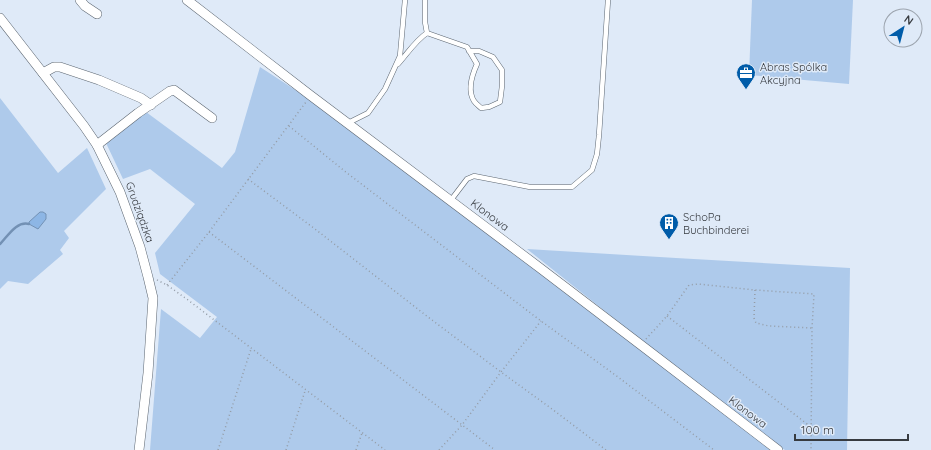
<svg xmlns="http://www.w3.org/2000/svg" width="931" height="450" font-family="Quicksand,sans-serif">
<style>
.green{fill:#aecaeb}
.water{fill:#8db6e5;stroke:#7391b4}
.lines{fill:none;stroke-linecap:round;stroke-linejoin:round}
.stream{stroke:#7391b4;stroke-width:2.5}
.lane-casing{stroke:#5c6671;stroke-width:5.5}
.street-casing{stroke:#5c6671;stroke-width:10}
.path{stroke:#949ca6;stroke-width:1.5;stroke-dasharray:1 3;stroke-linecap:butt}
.lane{stroke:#fff;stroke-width:4.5}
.street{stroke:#fff;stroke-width:9}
.labels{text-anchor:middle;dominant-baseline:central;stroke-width:3;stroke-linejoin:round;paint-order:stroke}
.poi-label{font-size:11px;fill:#373b40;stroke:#dfeaf8;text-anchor:start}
.street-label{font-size:11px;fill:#373b40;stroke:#dfeaf8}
</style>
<rect width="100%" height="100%" fill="#dfeaf8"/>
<!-- green -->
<g class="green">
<path d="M752,0H853L849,84L749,75Z"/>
<path d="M260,67L317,104L615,331L621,324L527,249L676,258L850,268L847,450H785L774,443L770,450H150L161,309L200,338L217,317L160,274L155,253L195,204L150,169L123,179L106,143L146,112L222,168L235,152Z"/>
<path d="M0,98L58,173L87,148L106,189L64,231L69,238L60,250L63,254L28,284L8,281L0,289Z"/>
</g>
<!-- water -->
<path class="water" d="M40,212H43L46,214V219L38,229L29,224V222Z"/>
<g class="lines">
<!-- stream -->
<path class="stream" d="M0,244C8,236 16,221 29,224"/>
<defs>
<g id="lane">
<path d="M427,33L467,47L477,64C472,75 467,90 474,101C476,104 479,106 481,108L489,107L500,102L502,86V70L493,57L479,51H469"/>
<path d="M398,64C407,54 416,40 427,33L425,22V0"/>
<path d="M348,123L368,113L385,89L400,56L405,0"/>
<path d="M451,200L467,179L474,176L530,187H572L592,170L597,154L599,135L608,0"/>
</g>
<g id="street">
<path d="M80,0L85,6L97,14"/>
<path d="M187,0L310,95L540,268L641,345L778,450"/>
<path d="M0,18L84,126L97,145L120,192L140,247L148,277L153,298L148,373L139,450"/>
<path d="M43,73L54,67H60L99,80L141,98L151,105"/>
<path d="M97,145L138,113L170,91L174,90L212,118"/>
</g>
</defs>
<!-- lane casing -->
<use href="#lane" class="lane-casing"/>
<!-- street casing -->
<use href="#street" class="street-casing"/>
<!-- path -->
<g class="path">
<path d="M289,126L347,173L541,321L618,377L714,450"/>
<path d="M248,179L315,229L428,317L501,372L552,409L606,450"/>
<path d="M209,232L495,450"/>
<path d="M157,280L167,285L188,300L385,450"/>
<path d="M167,285L209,232L306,102"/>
<path d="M755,290L754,318L756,323L769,326L812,328"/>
<path d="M667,316L811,427"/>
<path d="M646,339L667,316L689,285L698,284L755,290L814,294L812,328L811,450"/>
<path d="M218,450L251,349"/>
<path d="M286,450L305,391"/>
<path d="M356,450L362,433"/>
<path d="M439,450L462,425L501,372L541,321"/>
</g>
<!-- lane -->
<use href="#lane" class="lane"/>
<!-- street -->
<use href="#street" class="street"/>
</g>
<!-- icons -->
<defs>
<symbol id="office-pin" viewBox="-11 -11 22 30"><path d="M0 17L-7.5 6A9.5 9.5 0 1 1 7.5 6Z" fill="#005ca9" stroke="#dfeaf8"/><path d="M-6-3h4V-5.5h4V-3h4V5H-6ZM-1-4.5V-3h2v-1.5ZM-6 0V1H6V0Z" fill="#fff"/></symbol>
<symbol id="building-pin" viewBox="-11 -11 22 30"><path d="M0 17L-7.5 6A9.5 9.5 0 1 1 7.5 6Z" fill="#005ca9" stroke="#dfeaf8"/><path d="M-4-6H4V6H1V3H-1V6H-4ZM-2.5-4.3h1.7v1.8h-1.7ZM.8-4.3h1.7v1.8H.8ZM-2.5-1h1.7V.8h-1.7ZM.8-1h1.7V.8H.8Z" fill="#fff"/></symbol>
</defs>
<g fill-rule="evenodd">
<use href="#office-pin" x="735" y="62" width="22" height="30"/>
<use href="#building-pin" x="658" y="212" width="22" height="30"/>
</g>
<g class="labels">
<!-- poi labels -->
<g class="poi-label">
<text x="760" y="67">Abras Spólka<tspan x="760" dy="13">Akcyjna</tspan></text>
<text x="683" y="217">SchoPa<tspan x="683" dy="13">Buchbinderei</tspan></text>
</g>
<!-- street labels -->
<g class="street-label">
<text transform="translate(140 212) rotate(70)">Grudziądzka</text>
<text transform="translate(490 215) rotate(37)">Klonowa</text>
<text transform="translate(748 412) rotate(37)">Klonowa</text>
</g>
</g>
<!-- north arrow -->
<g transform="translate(903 28) rotate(36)"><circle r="19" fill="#dfeaf8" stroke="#9ca4ae"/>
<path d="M0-3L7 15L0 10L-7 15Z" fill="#005ca9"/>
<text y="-6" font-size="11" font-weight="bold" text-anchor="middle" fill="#373b40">N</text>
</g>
<!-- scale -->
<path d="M795 434v6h113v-6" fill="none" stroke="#373b40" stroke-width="2"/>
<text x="801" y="434" font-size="12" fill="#373b40" stroke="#dfeaf8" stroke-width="3" paint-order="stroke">100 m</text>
</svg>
